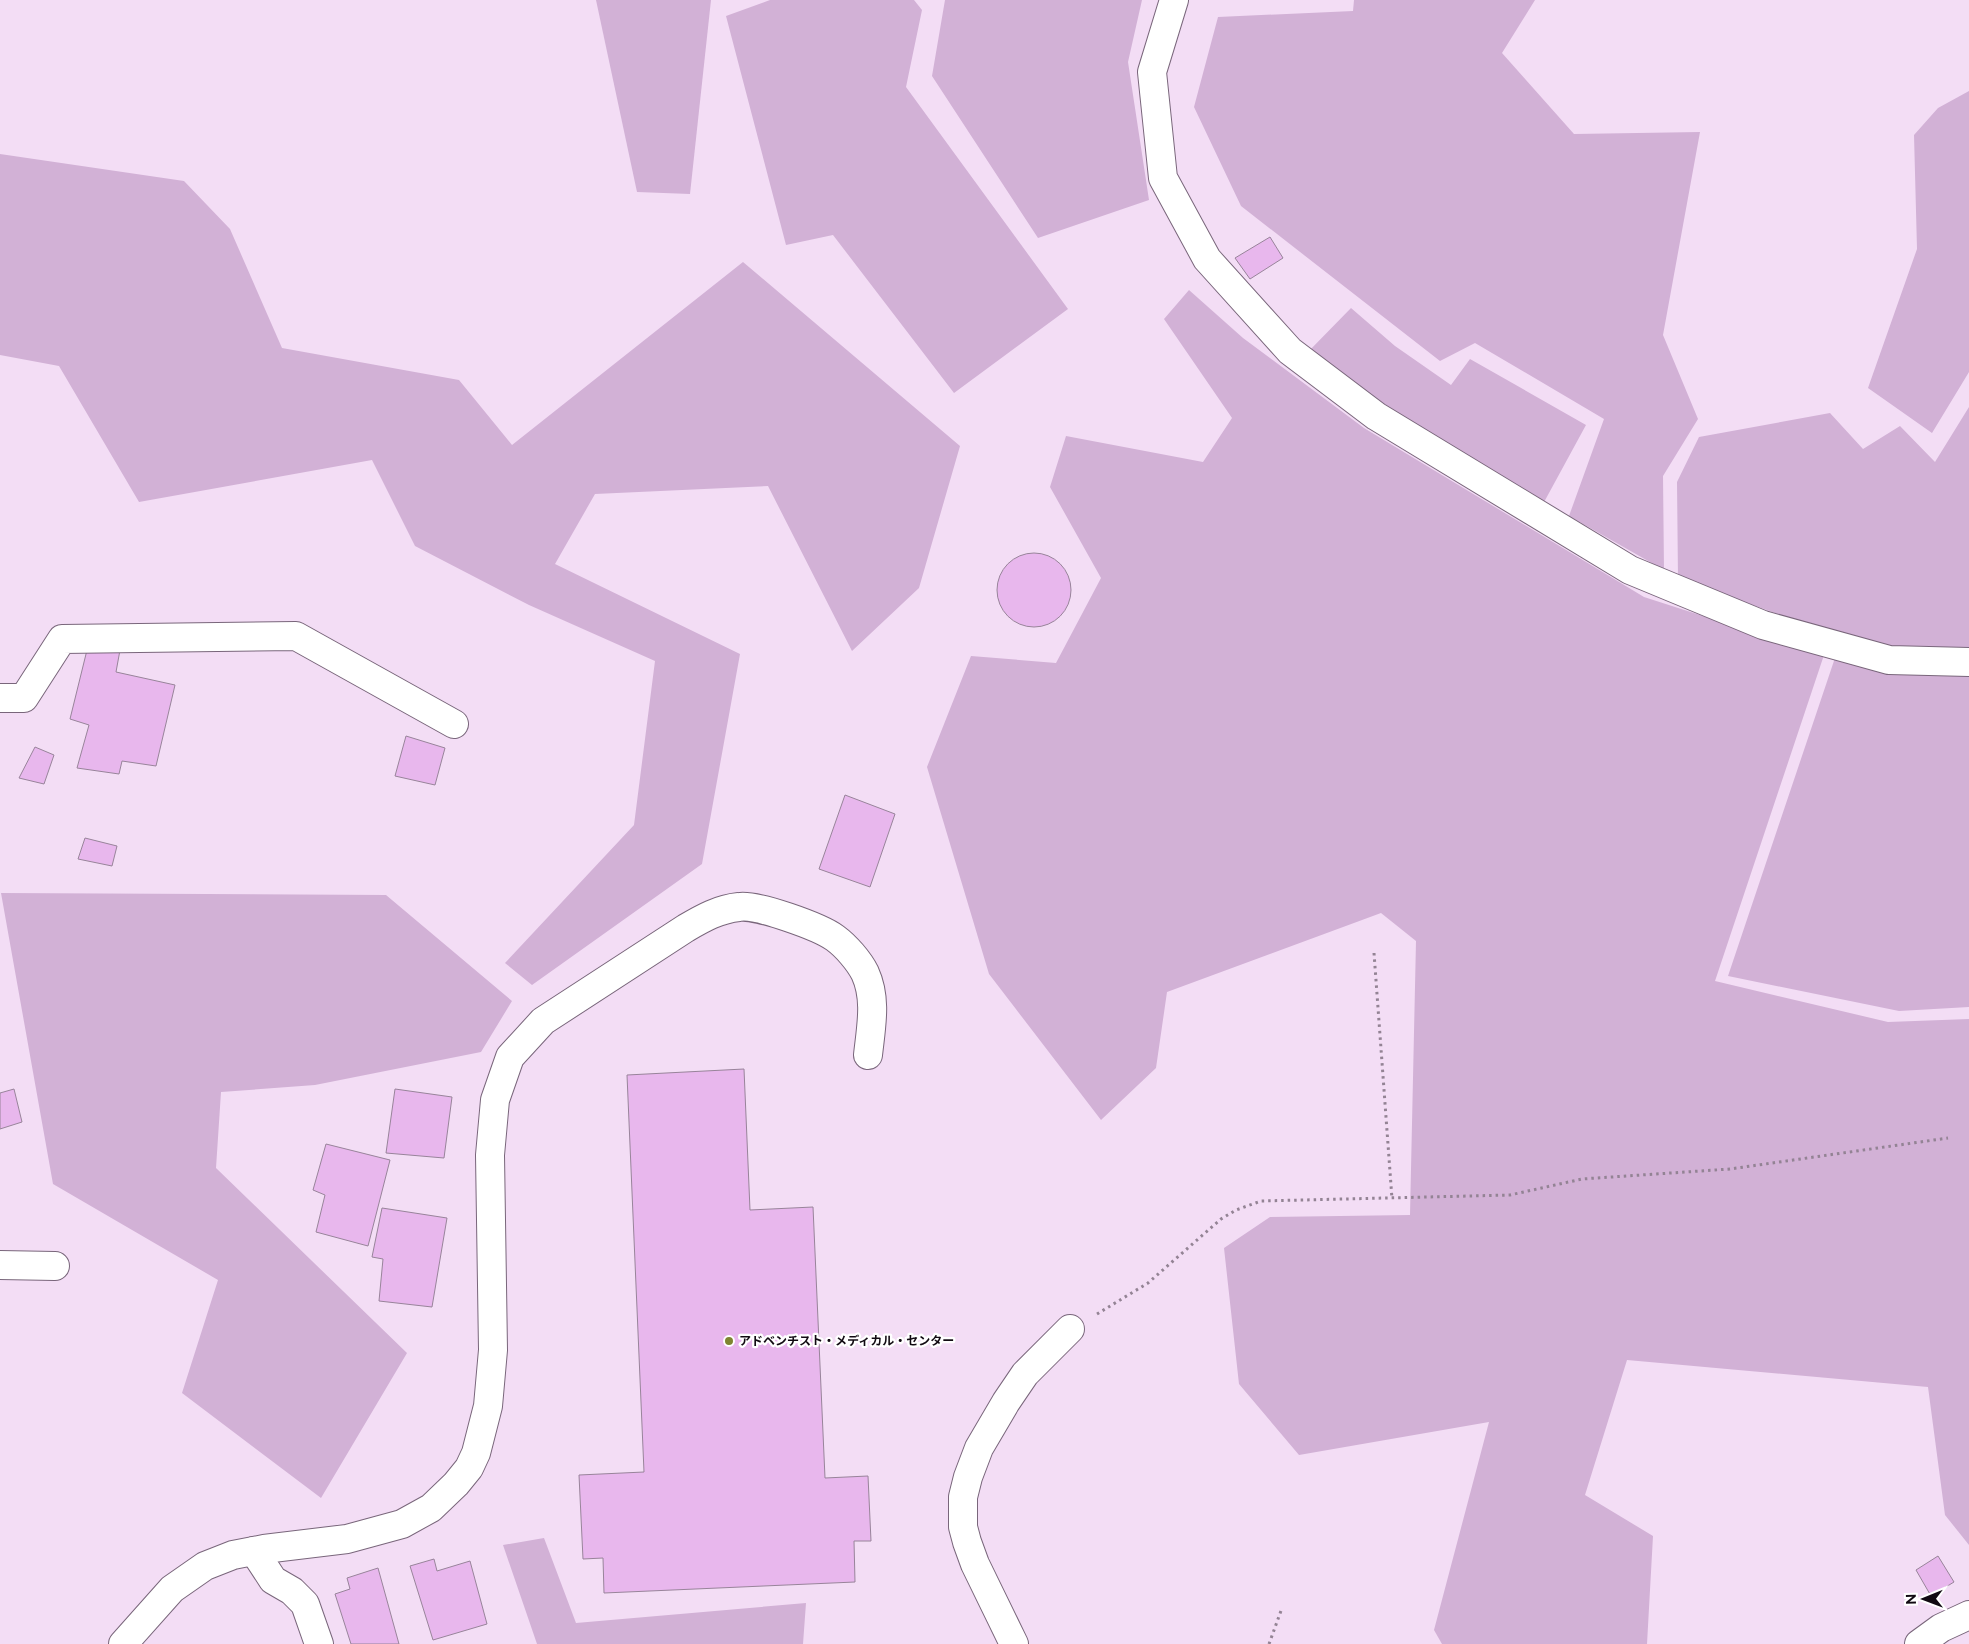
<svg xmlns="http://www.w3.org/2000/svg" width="1969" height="1644" font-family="Raleway,'Noto Sans JP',sans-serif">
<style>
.green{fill:#d2b1d6}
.building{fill:#e8b7ed;stroke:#98849a}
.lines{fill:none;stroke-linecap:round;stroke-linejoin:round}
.minor-casing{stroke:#79667b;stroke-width:30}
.path{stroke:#938394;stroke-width:3;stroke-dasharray:2.5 4;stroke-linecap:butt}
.minor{stroke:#fff;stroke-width:28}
.poi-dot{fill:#7e8530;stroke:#fff;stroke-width:2}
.labels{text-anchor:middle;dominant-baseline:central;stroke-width:4.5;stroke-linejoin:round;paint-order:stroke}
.poi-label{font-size:12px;font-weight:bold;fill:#110a12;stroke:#fff;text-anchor:start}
</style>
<rect width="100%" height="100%" fill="#f3ddf5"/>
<!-- green -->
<g class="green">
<path d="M596,0H711L690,194L637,192Z"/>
<path d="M770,0H914L922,10L906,87L1068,309L954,393L833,235L786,245L726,16Z"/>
<path d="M945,0H1142L1128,62L1149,200L1038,238L932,76Z"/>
<path d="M1354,0H1535L1502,53L1574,134L1700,132L1663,335L1698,419L1663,476L1664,570L1569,516L1604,419L1475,343L1440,361L1241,206L1194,107L1218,17L1353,11Z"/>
<path d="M1969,91V372L1932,433L1868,388L1917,249L1914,135L1938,108Z"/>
<path d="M0,154L184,181L230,229L282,348L459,380L512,445L743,262L960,446L919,588L852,651L768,486L595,494L555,564L740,654L702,864L532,985L505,963L634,825L655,661L529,605L415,546L372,460L139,502L59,366L0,355Z"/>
<path d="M1189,290L1243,338L1364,428L1644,597L1824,655L1715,981L1888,1022L1969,1019V1545L1945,1515L1928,1387L1627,1360L1585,1495L1653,1536L1647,1644H1442L1434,1630L1489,1422L1299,1455L1239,1384L1224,1248L1270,1217L1410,1215L1416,941L1381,913L1167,992L1156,1068L1101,1120L989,974L927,767L971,656L1056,663L1101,578L1050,487L1066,436L1203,462L1232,418L1164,319Z"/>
<path d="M1351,308L1395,346L1451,385L1470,359L1586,425L1543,504L1375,406L1307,353Z"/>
<path d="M1969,407V1007L1899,1011L1728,976L1842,637L1678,578L1677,482L1699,437L1830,413L1863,449L1900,426L1935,462Z"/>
<path d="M1,893L386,895L512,1001L481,1052L315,1085L221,1092L216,1168L407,1353L321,1498L182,1393L218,1280L53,1184Z"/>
<path d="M544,1538L576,1623L806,1603L803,1644H537L503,1545Z"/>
</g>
<!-- building -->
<g class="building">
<path d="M1270,237L1283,258L1250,279L1235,258Z"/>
<circle cx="1034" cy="590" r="37"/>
<path d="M87,650H120L116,672L175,685L156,766L122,761L119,774L77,768L89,725L70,719Z"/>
<path d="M406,736L445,748L435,785L395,776Z"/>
<path d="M35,747L54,755L44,784L19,778Z"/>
<path d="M845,795L895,814L870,887L819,869Z"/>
<path d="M85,838L117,846L112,866L78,859Z"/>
<path d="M744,1069L750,1210L813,1207L825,1478L868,1476L871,1541H854L855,1582L604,1593L603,1558L583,1559L579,1475L644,1472L627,1075Z"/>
<path d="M14,1089L22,1122L0,1129V1093Z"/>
<path d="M395,1089L452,1097L444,1158L386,1153Z"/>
<path d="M326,1144L390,1160L368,1246L316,1232L325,1195L313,1190Z"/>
<path d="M382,1208L447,1218L432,1307L379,1301L383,1259L372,1257Z"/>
<path d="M1938,1556L1954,1582L1931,1596L1916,1570Z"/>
<path d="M434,1559L437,1571L470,1561L487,1624L433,1640L410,1566Z"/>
<path d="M378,1568L399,1644H351L335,1594L350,1589L347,1578Z"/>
</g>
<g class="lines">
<defs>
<g id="minor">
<path d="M1174,0L1152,72L1163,178L1207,259L1290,351L1376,416L1630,570L1763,625L1889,660L1969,662"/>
<path d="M0,698H24L62,639L296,636L454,724"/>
<path d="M0,1265L55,1266"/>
<path d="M254,1551L273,1580L292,1591L305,1604L319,1644"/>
<path d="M123,1644L172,1589L205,1566L233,1555L264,1549L347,1539L402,1524L431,1508L456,1484L469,1468L476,1453L488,1406L493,1350L490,1155L495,1100L510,1057L543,1021L686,928C703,918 719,909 739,907C757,904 820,927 835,938C846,946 859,961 865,973C877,999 871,1027 868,1055"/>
<path d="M1014,1644L975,1564L967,1542L963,1527V1497L968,1477L979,1448L1006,1402L1025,1374L1070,1329"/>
<path d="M1919,1644L1941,1628L1969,1615"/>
</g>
</defs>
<!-- minor casing -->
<use href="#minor" class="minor-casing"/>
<!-- path -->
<g class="path">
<path d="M1374,953L1392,1199"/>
<path d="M1097,1314L1148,1283L1221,1219L1236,1210L1261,1201L1510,1195L1582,1179L1730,1169L1948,1138"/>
<path d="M1269,1644L1282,1608"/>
</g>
<!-- minor -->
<use href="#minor" class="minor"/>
</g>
<!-- markers -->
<circle class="poi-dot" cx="729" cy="1341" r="5"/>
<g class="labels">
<!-- poi labels -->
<g class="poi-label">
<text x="739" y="1341">アドベンチスト・メディカル・センター</text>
</g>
</g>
<!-- north arrow -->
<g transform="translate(1924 1599) rotate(269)" stroke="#ffffff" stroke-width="4" paint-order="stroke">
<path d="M0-4L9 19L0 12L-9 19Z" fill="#110a12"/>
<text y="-8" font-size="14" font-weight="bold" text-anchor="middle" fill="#110a12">N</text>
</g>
</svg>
